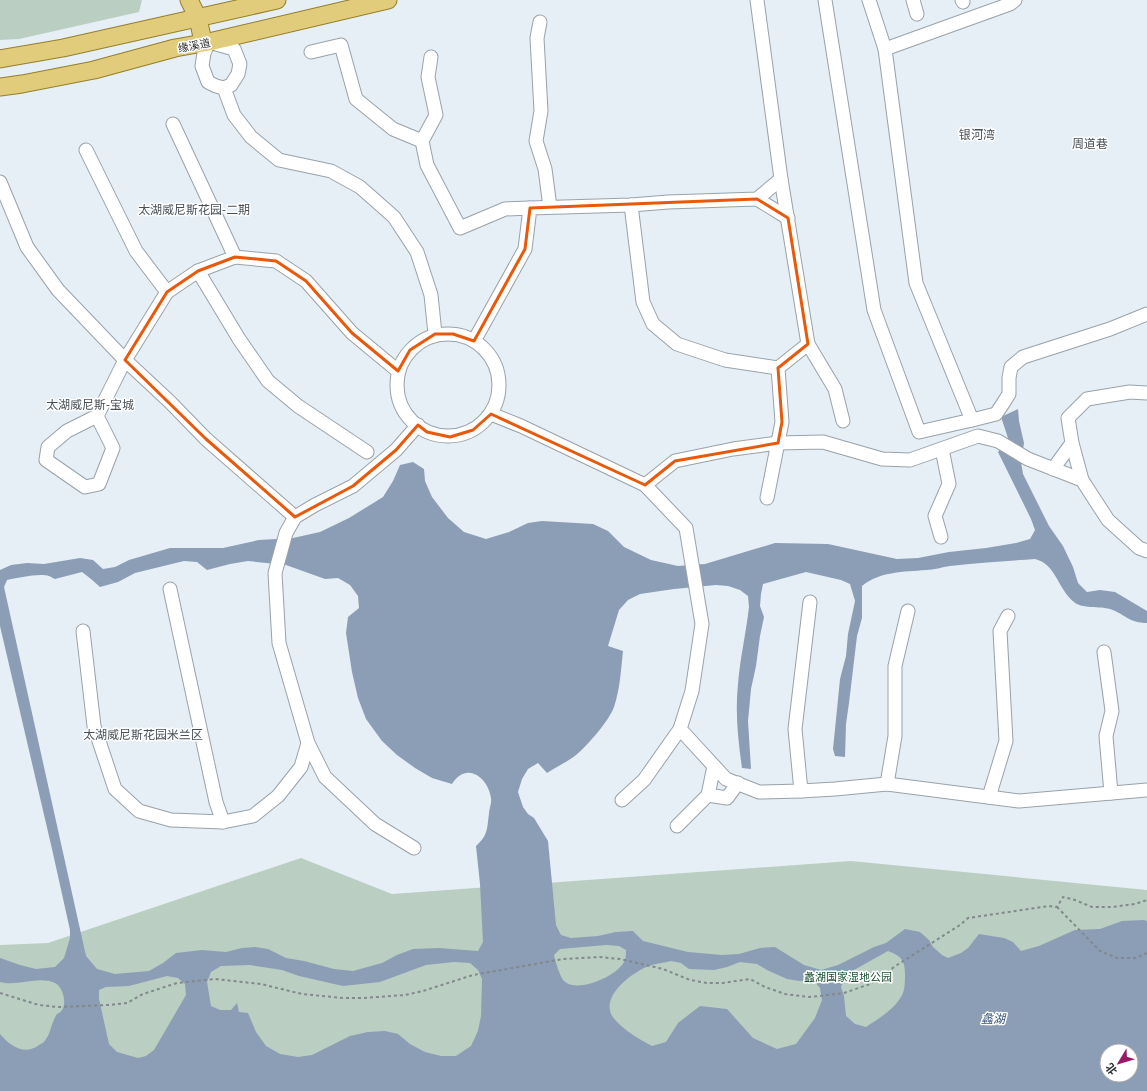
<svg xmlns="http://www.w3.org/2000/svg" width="1147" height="1091" font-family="'Open Sans','Noto Sans SC',sans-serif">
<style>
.green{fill:#bacec2;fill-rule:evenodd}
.water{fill:#8c9db6;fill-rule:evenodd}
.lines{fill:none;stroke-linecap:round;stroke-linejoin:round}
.minor-casing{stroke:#99a2a9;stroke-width:15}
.major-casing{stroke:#947f29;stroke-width:19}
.path{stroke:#82888c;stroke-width:2;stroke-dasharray:3 3;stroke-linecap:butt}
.minor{stroke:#fff;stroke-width:13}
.major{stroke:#e1cc7c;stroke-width:17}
.marked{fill:none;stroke:#e8590c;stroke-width:3;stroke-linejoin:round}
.labels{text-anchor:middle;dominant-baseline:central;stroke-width:3;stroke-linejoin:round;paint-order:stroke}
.street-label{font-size:11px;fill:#2b2f31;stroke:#fff}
.park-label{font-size:11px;fill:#1e5137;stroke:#fff}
.neighbourhood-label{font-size:12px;fill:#485056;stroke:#fff}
.water-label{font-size:12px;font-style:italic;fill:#355075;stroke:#fff}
</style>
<rect width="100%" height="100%" fill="#e6eff6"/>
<!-- green -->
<g class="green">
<path d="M0,0H142L139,12L19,39L0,40Z"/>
<path d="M301,858L392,894L851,861L1147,890V1091H0V945L48,943ZM1107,1051H1131V1075H1107Z"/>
</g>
<!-- water -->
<path class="water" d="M1018,409L1019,421L1024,443L1021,462L1023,474L1049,526L1063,546L1073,567L1078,583L1087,592L1100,590L1115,592L1147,611V623C1129,623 1125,614 1110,609C1100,606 1082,609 1074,602C1061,592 1057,572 1044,563C1042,561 1038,560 1035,559C1007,561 978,563 950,566C942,567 934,570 926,570C903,572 881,571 862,586V618L857,636L849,703L846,724L845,757L835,756L833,749L840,679L846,656L848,634L855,601L850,584L841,580L806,572L763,584L761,594L760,606L764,617L760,636L756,666L751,689L748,721L751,769L742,768C738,740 735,712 738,684C740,659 746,633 749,607L748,596L740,590L728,586L716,585L674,589L640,594L628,600L619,610L608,646L623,651C621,670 620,689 614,707C609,721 587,746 576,755C567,762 556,767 547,773L538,763L528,769L522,779L518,792L523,807L528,814L534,818L548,841L556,925L561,935L571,938L598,936L616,932L633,931L643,941L688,952L722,955L739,954L760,948L775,947L804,965L821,970L838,965L874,947L886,943L905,929L920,932L929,940L933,947L942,955L948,958L961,953L968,948L979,934L1004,938L1013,942L1021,951L1039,946L1075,930L1100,929L1122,921L1144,920L1147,921V1091H0V1034C10,1046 25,1056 39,1045C41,1044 45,1042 46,1039C49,1036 51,1027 53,1022C54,1020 55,1017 57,1014C59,1013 61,1012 62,1010C67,1003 63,987 55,983C39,975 17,987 0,982V958L20,965L36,969L55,967L64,958L70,938V930L52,849L0,626V570L11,565L27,563L44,564L80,558L93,560L103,569L115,567L129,560L170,548H223L259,540L293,538L320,532L349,518L383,497L393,481L400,465L413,462L424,469L425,481L432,497L448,518L464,532L486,539L509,532L528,523L542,521L593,524L608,531L624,547L651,560L678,566L705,564L775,543L828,544L897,559L918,558L949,552L986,548L1016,543L1030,539L1035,530L1031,519L998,452L1008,438L1001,417ZM184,561L197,562L207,570L230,564L248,561L286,565L325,579L338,578L350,585L358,596L359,608L348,617L346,633L352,672L358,698L366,719L382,741L397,755L415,768L432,778L452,784C466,761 488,777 491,798C492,803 489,809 489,813C487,829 488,835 476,846L480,884L483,942L478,951L439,948L413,949L397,955L382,963L353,971L334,969L304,961L286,958L268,949L255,947L242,948L226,952L202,950L176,953L163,963L149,971L115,974L97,969L86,956L4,587L7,580C17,578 39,573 49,576C50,576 54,579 55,579L82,572L91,579L100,587L118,582L135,573ZM606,945L619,946L626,950C626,954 626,959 624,962C617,976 577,994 564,981C560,977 555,960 554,955L560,949ZM888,951C901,956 905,960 905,974C905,980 905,988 903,993C896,1009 879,1018 866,1027L855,1024L846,1016L844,996L841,987L845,978L854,970ZM671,961L681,963L689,969L714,970L727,967L740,962L757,964L767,970L787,979L800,981H814L820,988L822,1000L815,1018L796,1044L777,1049L753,1038L727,1009L700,1006L678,1023L666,1042L652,1046C640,1040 617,1026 611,1014C603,995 630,975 644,968C652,964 663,963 671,961ZM454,962L470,963L478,970L482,979L481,1016L478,1031L471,1046L456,1056H441L425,1052L410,1044L398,1034L385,1031L368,1032L350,1036L312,1055L298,1057L280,1054L266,1046L256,1032L248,1013L239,1012L237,1003L231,1010H220L211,1006L207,982L211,972L221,966L250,965L282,970L299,976L343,986L380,982L426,965ZM167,976L178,978L185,984L186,995L154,1050L146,1056L138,1058L117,1052L109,1044L99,999V990L106,987L129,986ZM1107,1051H1131V1075H1107Z"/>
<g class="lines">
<defs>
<g id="minor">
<path d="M825,0L874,310L919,432L972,420L916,283L885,49L869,0"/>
<path d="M913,0L917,14"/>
<path d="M962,0L963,2"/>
<path d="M540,22L537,38L541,111L536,141L545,169L550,207"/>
<path d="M209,42L234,49L240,64L238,74L231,85L224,88L216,86L208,82L202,66L204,53Z"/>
<path d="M885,49L1010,4L1015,0"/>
<path d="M311,52L341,45L356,99L393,129L422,141"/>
<path d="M431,57L428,77L436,115L422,141L427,165L460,228L505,209L530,208"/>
<path d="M224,88L234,115L251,137L279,160L331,171L360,187L394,217L417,252L431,295L435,334"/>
<path d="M173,124L235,257"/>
<path d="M86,150L136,251L167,292"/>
<path d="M0,182L27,247L58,290L125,360L170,402L206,439L295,517"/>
<path d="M757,199L788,218"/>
<path d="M631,205L643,302L653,324L677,344L725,360L778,368"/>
<path d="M198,271L239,339L268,381L298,406L367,452"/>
<circle cx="448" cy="385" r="51"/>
<path d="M474,341L525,249L530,208L631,205L668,202L757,199L781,179L757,0"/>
<path d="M808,344L835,389L843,421"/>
<path d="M491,414L521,426L645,485L686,528L702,624L692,691L680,729L726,779L759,792L801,791L835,789L887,784L1019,801L1147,790"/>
<path d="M97,416L113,448L99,484L85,487L46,460L48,447L67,431L97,416L125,360L167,292L198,271L235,257L276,261L306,281L352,333L398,371"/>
<path d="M972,420L996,414L1002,405L1009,394V378L1011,367L1023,357L1110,329L1147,314"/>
<path d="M1053,469L1072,443"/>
<path d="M1082,480L1072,443L1068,418L1087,399L1130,392L1147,393"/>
<path d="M645,485L675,461L733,449L778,443L823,442L882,459L910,460L978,436L998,441L1028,459L1082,480L1108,520L1139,548L1147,551"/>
<path d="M767,498L782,422L778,368L808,344L781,179"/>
<path d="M941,537L935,516L949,484L942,449"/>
<path d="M170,589L216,802L223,822"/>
<path d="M83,631L94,726L115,789L139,811L171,820L223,822L253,816L278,796L301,767L308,743L279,643L275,573L286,533L295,517L315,505L353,486L396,450L418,425"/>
<path d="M1104,652L1112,711L1106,736L1111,793"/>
<path d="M308,743L325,777L375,824L414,848"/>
<path d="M887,784L895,736V666L908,611"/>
<path d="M801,791L795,729L810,602"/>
<path d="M708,795L727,798L738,783"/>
<path d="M989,797L1006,741L1000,631L1008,616"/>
<path d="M622,800L644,780L680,729"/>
<path d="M677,826L708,795L714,766"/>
</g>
<g id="major">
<path d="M189,0L198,18L203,42"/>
<path d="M0,59L63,48L277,0"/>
<path d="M0,87L22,84L94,70L175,48L209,42L388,0"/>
</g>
</defs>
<!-- minor casing -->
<use href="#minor" class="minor-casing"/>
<!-- major casing -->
<use href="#major" class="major-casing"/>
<!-- path -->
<g class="path">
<path d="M1057,907L1100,951L1117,958H1136L1147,953"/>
<path d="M0,993L39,1005L58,1007L109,1005L127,1003L143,994L177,983L215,979L261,984L302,994L343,998H364L405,995L423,991L473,975L563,959L599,957L620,959L663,969L690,980L707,983H723L736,981L750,979L765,987L785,994L809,997L820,996L844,993L870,984L897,965L960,925L968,918L1049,906L1057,907L1063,897L1075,900L1092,907H1112L1135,904L1147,900"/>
</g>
<!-- minor -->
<use href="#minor" class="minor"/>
<!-- major -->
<use href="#major" class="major"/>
</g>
<!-- marked area -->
<path class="marked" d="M757,199L788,218L808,344L778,368L782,422L778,443L675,461L645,485L491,414L473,430L450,437L427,432L418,425L396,450L353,486L295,517L206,439L125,360L167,292L198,271L235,257L276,261L306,281L352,333L398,371L410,350L435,334H453L474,341L525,249L530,208Z"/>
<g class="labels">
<!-- street labels -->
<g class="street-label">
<text transform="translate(194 45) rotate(-11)">缘溪道</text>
</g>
<!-- park labels -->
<g class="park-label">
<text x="848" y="976">蠡湖国家湿地公园</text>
</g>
<!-- neighbourhood labels -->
<g class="neighbourhood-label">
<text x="977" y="134">银河湾</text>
<text x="1090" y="143">周道巷</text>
<text x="194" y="209">太湖威尼斯花园-二期</text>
<text x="90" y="404">太湖威尼斯-宝城</text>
<text x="143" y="734">太湖威尼斯花园米兰区</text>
</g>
<!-- water labels -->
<g class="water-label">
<text x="993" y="1018">蠡湖</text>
</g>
</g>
<!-- north arrow -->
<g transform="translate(1119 1063) rotate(232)"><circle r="19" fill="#ffffff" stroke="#aaacad"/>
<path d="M0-3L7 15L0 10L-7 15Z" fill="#9b186b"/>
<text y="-6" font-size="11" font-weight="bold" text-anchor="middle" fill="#2b2f31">北</text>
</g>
</svg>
